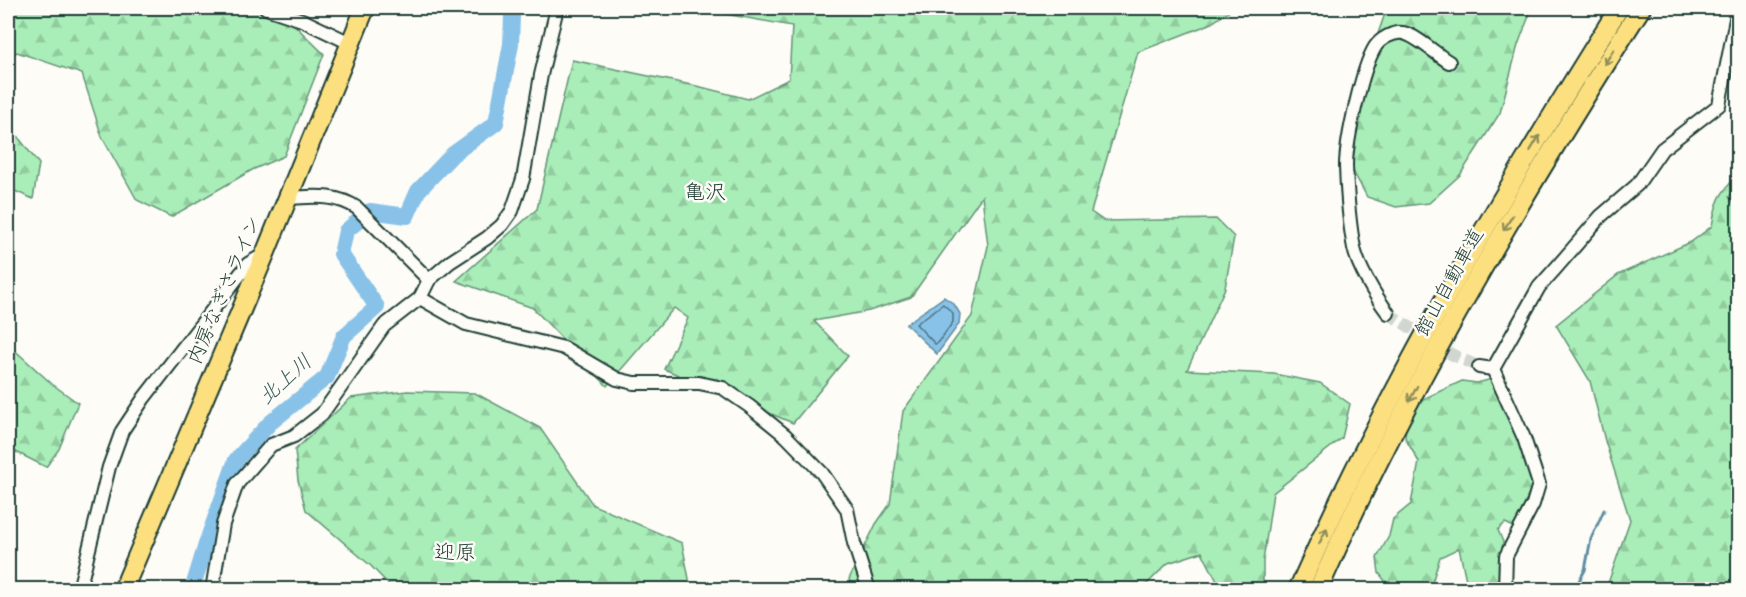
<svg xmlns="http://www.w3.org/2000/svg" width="1746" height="597" font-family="Sriracha,'Klee One',sans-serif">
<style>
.forest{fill:url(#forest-firs);stroke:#649576;stroke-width:1.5}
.water{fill:#89c2e8;stroke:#5f8da0;stroke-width:1.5}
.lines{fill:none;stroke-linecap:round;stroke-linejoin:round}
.shore{stroke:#49727c;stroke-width:1.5}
.stream{stroke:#5f8da0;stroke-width:3}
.river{stroke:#89c2e8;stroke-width:16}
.minor-tunnel{stroke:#d1d6d0;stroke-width:12;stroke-dasharray:12 6;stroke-linecap:butt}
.minor-casing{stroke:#1f3d34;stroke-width:16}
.highway-casing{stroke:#1f3d34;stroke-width:22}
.minor{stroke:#fdfcf7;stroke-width:12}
.highway{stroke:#fce080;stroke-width:18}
.oneway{stroke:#8e8e5a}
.labels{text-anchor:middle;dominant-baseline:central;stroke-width:5;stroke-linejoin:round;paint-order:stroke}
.street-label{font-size:20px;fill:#1f3d34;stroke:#fdfcf7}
.neighbourhood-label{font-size:21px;fill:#1f3d34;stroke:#fdfcf7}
.water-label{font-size:21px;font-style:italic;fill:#3a5e61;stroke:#fdfcf7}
</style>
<defs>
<pattern id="forest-firs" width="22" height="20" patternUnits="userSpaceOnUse" patternTransform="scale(1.5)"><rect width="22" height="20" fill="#a9edb8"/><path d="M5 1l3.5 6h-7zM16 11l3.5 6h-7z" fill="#91cc9f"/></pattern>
</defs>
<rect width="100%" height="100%" fill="#fdfcf7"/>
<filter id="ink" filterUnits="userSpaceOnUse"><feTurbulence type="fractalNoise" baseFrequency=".0167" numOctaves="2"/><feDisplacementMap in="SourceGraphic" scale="12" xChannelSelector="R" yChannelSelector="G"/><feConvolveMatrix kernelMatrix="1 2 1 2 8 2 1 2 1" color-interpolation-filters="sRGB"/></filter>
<g filter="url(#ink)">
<!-- forest -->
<g class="forest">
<path d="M8,8H277L324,54L284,156L252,170L171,217L137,200L102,137L82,74L17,52L8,57Z"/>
<path d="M692,8H1234L1210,24L1138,52L1091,212L1104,221L1216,219L1234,237L1225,288L1187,370L1274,374L1320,383L1350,404L1342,438L1273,493L1263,561V589H1221L1202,552L1168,563L1142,589H853L849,579L876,524L890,504L903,411L972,316L988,246L982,196L911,297L869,311L814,321L848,356L793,423L664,369L688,318L674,308L607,386L533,308L456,281L537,209L572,60L701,87L748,99L789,79L792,26Z"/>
<path d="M1387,8H1532L1518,45L1500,113L1460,175L1429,203L1396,207L1367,197L1346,158L1355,99Z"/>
<path d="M8,124L39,164L33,199L8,188Z"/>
<path d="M1738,175V186L1729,197L1738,208V589H1606L1630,520L1605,441L1590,381L1556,325L1618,275L1691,242L1712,226C1716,201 1720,193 1738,175Z"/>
<path d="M8,346H10L52,384L78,403L59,449L46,467L8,448Z"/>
<path d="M1492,379L1514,402L1529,434L1538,464L1530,504L1514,527L1505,523L1498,530L1503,542L1498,580L1482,586L1466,580L1459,548L1440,557L1430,589H1391L1379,573L1377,558L1389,536L1393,519L1411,504L1419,462L1405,438L1406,424L1423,399L1462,381L1477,383Z"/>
<path d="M407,391L475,393L540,428L593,505L682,543L691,589H393L371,566L306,510L298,480L295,450L351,398Z"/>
</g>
<!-- water -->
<path class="water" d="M944,297L954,304L960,314L959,324L937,354L906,324Z"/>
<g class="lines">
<!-- shore -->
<path class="shore" d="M943,304L953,313V322L938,343L935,344L916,324Z"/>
<!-- stream -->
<g class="stream">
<path d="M510,8L512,16"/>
<path d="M1574,590L1585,570L1591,539L1604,510"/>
</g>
<!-- river -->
<path class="river" d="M192,590L207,541L236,460L270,423L327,377L344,336L377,307L341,254L346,231L370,211L407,216L418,191L453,154L496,123L511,44L512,16"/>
<!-- minor-tunnel -->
<path class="minor-tunnel" d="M1388,313L1451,354L1479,367"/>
<defs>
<g id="minor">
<path d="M266,8L302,20L350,43"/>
<path d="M287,198C312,197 335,193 357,208L429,280"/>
<path d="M420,298L466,324L564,348L617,379L634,383H699L723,388L749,406L786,436L822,473L847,509L854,543L869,590"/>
<path d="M1388,313C1376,297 1358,267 1354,248C1349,222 1347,193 1346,166C1346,141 1362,68 1375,47C1380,39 1394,31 1403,33C1416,35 1437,55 1449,62"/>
<path d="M1479,367L1493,369"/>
<path d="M1493,369L1539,287L1556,268L1601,216L1637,185L1662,149L1719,105L1738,9"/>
<path d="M1493,369L1524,438L1539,484L1533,504L1506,556L1505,590"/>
<path d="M79,590L109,467L122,431L144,398L248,264L265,254"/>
<path d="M212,590L223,524L237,484L271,445L294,436L322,414L384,326L420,298L429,280L450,262L487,238L502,225L512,211L523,179L541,75L557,8"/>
</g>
<g id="highway">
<path d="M123,590L265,254L365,8"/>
<path d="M1298,590C1388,387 1501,195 1619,8"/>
<path d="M1318,590C1408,386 1522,195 1641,8"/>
</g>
</defs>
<!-- minor casing -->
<use href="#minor" class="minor-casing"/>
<!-- highway casing -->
<use href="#highway" class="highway-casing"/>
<!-- minor -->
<use href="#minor" class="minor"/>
<!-- highway -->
<use href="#highway" class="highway"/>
</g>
<!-- one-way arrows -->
<defs><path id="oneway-shaft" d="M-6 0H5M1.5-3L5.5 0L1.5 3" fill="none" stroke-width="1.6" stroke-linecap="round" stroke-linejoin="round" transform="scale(1.5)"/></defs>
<g class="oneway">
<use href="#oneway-shaft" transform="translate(1609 57) rotate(122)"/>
<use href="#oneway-shaft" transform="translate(1535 143) rotate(-59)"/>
<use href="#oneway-shaft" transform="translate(1508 223) rotate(121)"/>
<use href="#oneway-shaft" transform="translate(1413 394) rotate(118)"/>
<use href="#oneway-shaft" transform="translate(1323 536) rotate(-64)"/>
</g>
</g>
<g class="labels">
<!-- street labels -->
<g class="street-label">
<text transform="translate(1449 282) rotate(-61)">館山自動車道</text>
<text transform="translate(224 290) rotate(-67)">内房なぎさライン</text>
</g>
<!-- neighbourhood labels -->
<g class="neighbourhood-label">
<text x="705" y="192">亀沢</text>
<text x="455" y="552">迎原</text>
</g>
<!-- water labels -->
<g class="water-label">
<text transform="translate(285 379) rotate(-42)">北上川</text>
</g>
</g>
<!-- margin -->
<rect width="1746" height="597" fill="none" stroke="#fdfcf7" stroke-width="30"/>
<rect x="15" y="15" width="1716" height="567" fill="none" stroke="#1f3d34" stroke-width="2" filter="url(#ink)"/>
</svg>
